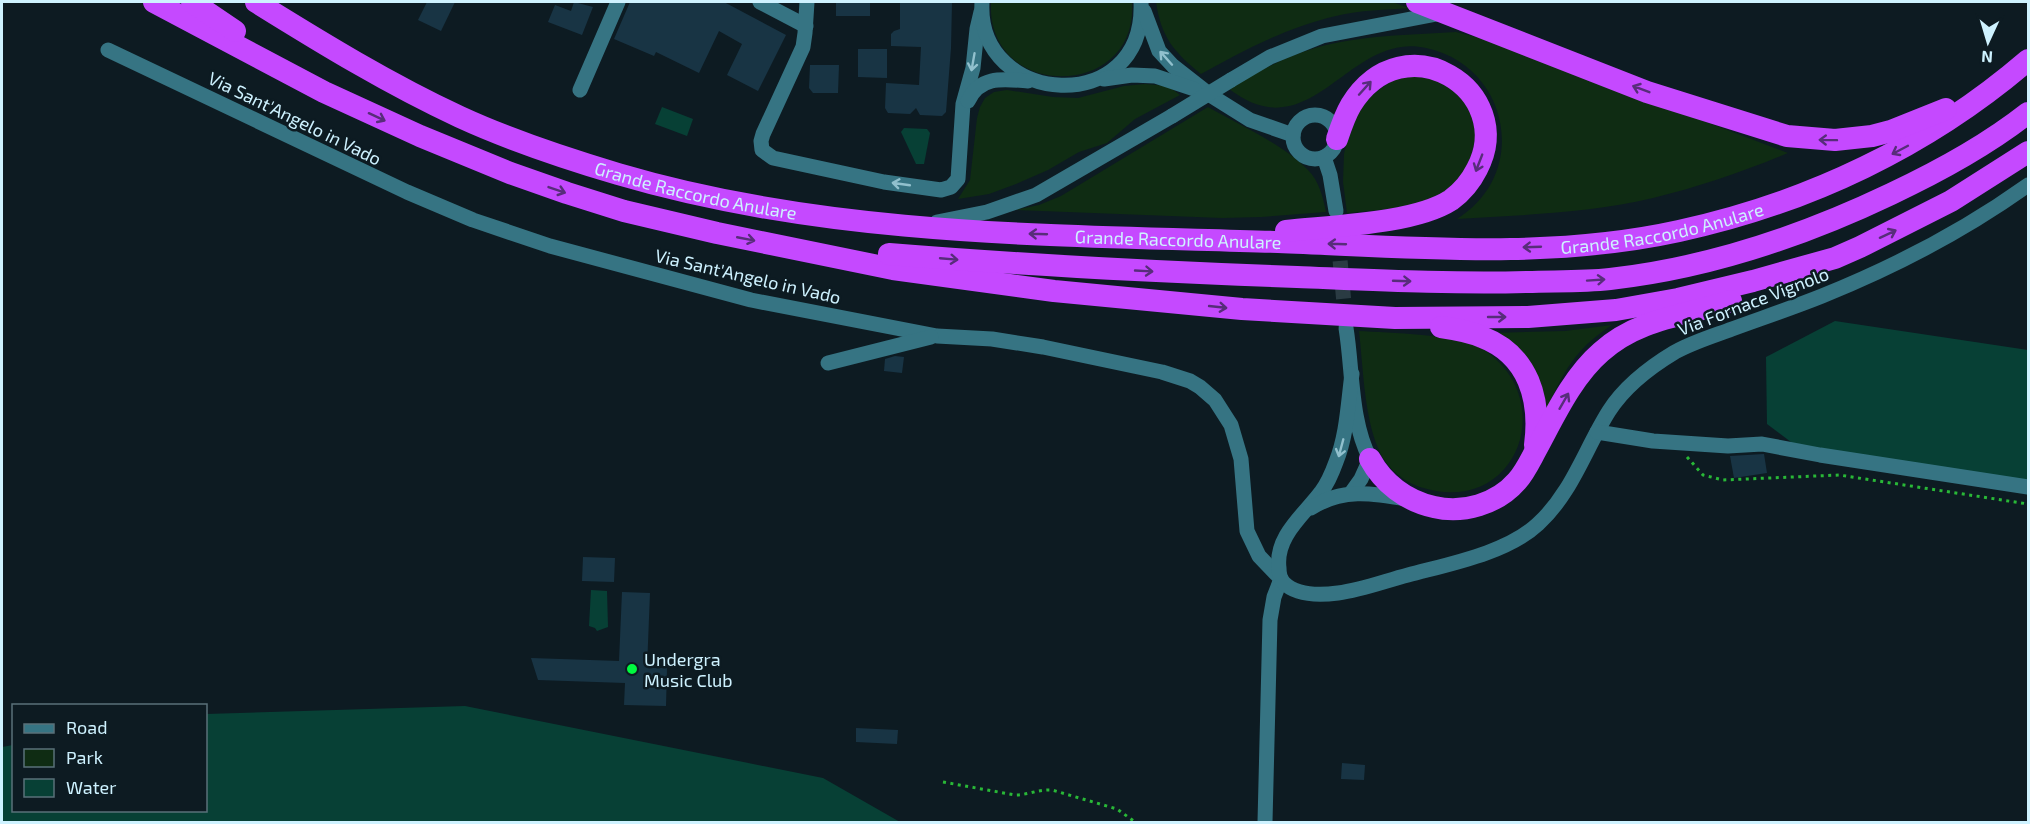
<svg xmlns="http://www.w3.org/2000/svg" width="2030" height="824" font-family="'Exo 2',sans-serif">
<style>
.green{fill:#0f2c13}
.water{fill:#074035}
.building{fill:#183444}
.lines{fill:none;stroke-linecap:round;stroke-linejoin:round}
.minor-tunnel{stroke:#2a3b43;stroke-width:15;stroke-dasharray:15 8;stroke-linecap:butt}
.path{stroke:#29b837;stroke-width:3;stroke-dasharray:3 4.5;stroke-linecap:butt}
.minor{stroke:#367483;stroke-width:15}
.highway{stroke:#c549ff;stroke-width:22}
.minor-bridge{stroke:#367483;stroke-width:15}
.oneway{stroke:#91c0cd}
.oneway2{stroke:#572d7a}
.poi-dot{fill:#00f940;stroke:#0d1b22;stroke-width:2}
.labels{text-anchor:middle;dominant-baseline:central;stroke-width:5;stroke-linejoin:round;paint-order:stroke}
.street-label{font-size:18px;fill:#cef2ff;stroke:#0d1b22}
.poi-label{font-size:18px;fill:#cef2ff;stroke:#0d1b22;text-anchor:start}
</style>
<rect width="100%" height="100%" fill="#0d1b22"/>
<!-- green -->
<g class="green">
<path d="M991,2H1132C1139,100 986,102 991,2Z"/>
<path d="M1156,2H1392L1409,8C1386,10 1360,10 1336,16C1288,27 1244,50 1201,74C1174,52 1161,37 1156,2Z"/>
<path d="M1456,32L1492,41L1788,153C1745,171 1699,187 1653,198C1589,213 1522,215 1457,219C1530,174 1510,66 1426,48C1347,31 1312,154 1228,88C1256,73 1284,57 1315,48C1360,35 1410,35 1456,32Z"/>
<path d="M1401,74L1442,81L1470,106L1476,136L1469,165L1448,190L1423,202L1389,209L1347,213L1343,182L1344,154L1350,127L1358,105Z"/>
<path d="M1145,84L1168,86L1180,95L1135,119L1107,143L1079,152L1048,170L1016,184L989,194L958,199L970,180L977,118L980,107L985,98L994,92L1007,90L1053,97L1078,98L1124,86Z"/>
<path d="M1208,107C1238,124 1284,145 1308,170C1319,181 1323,197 1326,212L1261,217L1222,218L1015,210L1039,205L1061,196Z"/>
<path d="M1612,325C1573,350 1562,375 1544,415L1492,333L1565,331Z"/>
<path d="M1359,331C1388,333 1458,334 1481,348C1561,397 1518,519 1420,487C1402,481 1385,466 1378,448C1364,415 1363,366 1359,331Z"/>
</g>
<!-- water -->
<g class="water">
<path d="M662,107L693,119L687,136L655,124Z"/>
<path d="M904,128L927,129L930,133L924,164H916L901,132Z"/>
<path d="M1835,321L2028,350V481L1795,445L1767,424L1766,357Z"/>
<path d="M591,590L607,591L608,627L597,631L595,628L589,626Z"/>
<path d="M465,706L823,778L900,822H2V747L13,745L14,810H206V714Z"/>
</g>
<!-- building -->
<g class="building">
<path d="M427,2H455L441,31L418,20Z"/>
<path d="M574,2L593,7L582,35L548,22L555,5L571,11Z"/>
<path d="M630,2H724L786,35L758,91L727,75L742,44L719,31L699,73L656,52L654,56L614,39Z"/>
<rect x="836" y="2" width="34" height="14"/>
<path d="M900,2H952L951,48L946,112L942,116L920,115L916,108L910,114L888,113L885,108L886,83L919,85L921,47L891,46V34L894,31L900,29Z"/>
<path d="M858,49H887V78L858,77Z"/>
<path d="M810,65H839L838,93H813L809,88Z"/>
<path d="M895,356L904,357L902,373L884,371L885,359Z"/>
<path d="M1764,454L1767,473L1734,478L1730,456Z"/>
<path d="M583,557L615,558L614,582L582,581Z"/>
<path d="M622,592L650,593L647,668H667L666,706L624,705L625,683L538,680L531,658L619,661Z"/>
<path d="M856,728L898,730L897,744L856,742Z"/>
<path d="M1342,763L1365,765L1364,780L1341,779Z"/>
</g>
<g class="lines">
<!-- minor-tunnel -->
<path class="minor-tunnel" d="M1338,238L1346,325"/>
<!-- path -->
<g class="path">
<path d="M1687,457L1703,475L1723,480L1839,475L2028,504"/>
<path d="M943,782L1015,795C1028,795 1039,789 1052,790L1117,809L1135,822"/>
</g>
<!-- minor -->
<g class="minor">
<path d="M760,2L806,26"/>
<path d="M807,2L805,33L803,47L763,134L761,141L762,150L773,158L884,182L941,190L951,187L958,179L963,104L973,68L977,29L981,12"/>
<path d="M982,2C976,107 1146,119 1141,2"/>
<path d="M1144,11L1159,51L1173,66L1210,95L1250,120L1293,135"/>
<path d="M108,50L407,192L473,220L550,246L751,300L937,336L992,339L1043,347L1162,372L1190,381L1200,387L1215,400L1231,425L1241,459L1247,531L1259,556L1281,579L1274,597L1270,620L1265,822"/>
<path d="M1104,79L1132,75L1155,76L1194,89"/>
<path d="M1231,80L1270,57L1322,36L1442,13"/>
<path d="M580,90L618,2"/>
<path d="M968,101C980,75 1004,79 1028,81"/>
<circle cx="1315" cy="137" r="22"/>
<path d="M1324,157L1330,175L1336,211"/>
<path d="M937,222L987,212L1036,195L1172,116"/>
<path d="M1346,328C1353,371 1350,420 1370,459L1361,479L1351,493"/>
<path d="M828,363L931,337"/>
<path d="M1352,374C1348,403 1347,435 1336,462C1332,473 1328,483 1321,492C1304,515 1275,536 1279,568C1279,574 1280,579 1284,583C1297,596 1322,595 1338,593C1362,590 1385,581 1408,575C1449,564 1507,553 1538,524C1572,493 1585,449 1609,411C1625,386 1650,367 1675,352C1693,342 1713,336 1732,329C1762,318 1792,308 1822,296C1894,267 1965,230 2028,185"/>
<path d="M1597,432L1653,441L1728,446L1762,444L1820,455L2028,487"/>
<path d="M1311,508C1342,488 1372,493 1407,499"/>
</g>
<!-- highway -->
<g class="highway">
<path d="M154,2L324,92L420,136L510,173L567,193L624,211L717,233L893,269L1054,291L1242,309L1395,318L1528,317L1616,310L1678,299L1753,281L1835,258L1860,247L1951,201L2028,152"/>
<path d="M192,2L235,31"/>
<path id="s1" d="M256,2C322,43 389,84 460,117C510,140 564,158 618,174C831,237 1057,235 1278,242C1410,247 1548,260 1679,231C1808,203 1928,146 2028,60"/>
<path d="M1417,2L1647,92L1787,136L1835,140L1872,136L1891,131L1946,109"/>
<path d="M1286,231C1331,226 1414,224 1451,200C1462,192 1471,181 1477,169C1518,91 1404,19 1351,105C1345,115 1341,127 1337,139"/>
<path d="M889,254C1025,265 1161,272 1297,277C1373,280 1450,284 1527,282C1555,281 1582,282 1610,279C1708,268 1803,236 1891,194C1940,171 1986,146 2028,113"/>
<path d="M1441,327C1455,329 1469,331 1482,337C1529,355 1541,400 1535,445"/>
<path d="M1370,459C1383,483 1406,501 1434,507C1463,514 1497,504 1517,481C1525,472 1530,461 1536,450C1554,417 1572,377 1601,352C1639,318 1685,316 1731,301"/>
</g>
<!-- minor-bridge -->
<path class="minor-bridge" d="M1172,116L1231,80"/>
</g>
<!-- one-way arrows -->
<defs><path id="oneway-shaft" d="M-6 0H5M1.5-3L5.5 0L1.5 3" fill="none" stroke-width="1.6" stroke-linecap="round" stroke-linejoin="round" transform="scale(1.5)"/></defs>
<g class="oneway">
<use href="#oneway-shaft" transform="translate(1166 58) rotate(-132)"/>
<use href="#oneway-shaft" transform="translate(973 62) rotate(100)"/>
<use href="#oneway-shaft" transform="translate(901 184) rotate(-172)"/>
<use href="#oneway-shaft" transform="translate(1341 448) rotate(105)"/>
</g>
<g class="oneway2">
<use href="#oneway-shaft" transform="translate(1365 88) rotate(-48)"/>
<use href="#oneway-shaft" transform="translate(1641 89) rotate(-159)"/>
<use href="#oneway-shaft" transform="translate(377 117) rotate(25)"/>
<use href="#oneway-shaft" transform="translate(1828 140) rotate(-179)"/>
<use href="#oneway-shaft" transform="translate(1900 150) rotate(152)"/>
<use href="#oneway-shaft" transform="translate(1479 163) rotate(111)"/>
<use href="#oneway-shaft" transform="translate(557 190) rotate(19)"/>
<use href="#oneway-shaft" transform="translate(1038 234) rotate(-178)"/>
<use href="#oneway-shaft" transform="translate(1888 234) rotate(-25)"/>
<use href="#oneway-shaft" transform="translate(746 239) rotate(11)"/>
<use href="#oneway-shaft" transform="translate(1337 244) rotate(-178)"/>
<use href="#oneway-shaft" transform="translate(1532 247) rotate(178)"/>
<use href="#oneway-shaft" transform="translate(949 259) rotate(5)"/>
<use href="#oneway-shaft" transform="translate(1144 271) rotate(3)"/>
<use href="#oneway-shaft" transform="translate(1596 280) rotate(-4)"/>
<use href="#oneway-shaft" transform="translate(1402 281) rotate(2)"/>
<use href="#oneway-shaft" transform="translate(1218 307) rotate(6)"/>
<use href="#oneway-shaft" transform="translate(1497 317)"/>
<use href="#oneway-shaft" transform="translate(1564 401) rotate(-60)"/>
</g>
<!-- markers -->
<circle class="poi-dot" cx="632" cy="669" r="6"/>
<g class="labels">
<!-- street labels -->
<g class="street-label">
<text transform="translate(295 118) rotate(26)">Via Sant'Angelo in Vado</text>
<text stroke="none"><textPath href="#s1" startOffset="482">Grande Raccordo Anulare</textPath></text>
<text stroke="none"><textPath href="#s1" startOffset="1454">Grande Raccordo Anulare</textPath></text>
<text stroke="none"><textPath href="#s1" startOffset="968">Grande Raccordo Anulare</textPath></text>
<text transform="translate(748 276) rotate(13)">Via Sant'Angelo in Vado</text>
<text transform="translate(1753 301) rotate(-21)">Via Fornace Vignolo</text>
</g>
<!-- poi labels -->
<g class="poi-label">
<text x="644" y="659">Undergra<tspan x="644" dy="21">Music Club</tspan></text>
</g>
</g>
<!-- border -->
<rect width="2030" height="824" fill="none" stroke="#cef2ff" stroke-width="6"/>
<!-- legend -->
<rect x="12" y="704" width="195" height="108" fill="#0d1b22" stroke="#5a717a" stroke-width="1.5"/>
<rect x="24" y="724" width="30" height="9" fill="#367483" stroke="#5a717a" stroke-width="1.5"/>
<text x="66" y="734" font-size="18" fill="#cef2ff">Road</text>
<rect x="24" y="749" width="30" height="18" fill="#0f2c13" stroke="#5a717a" stroke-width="1.5"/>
<text x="66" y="764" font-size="18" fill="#cef2ff">Park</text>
<rect x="24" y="779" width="30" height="18" fill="#074035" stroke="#5a717a" stroke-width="1.5"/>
<text x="66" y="794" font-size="18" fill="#cef2ff">Water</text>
<!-- north arrow -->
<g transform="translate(1988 42) rotate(184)" stroke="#0d1b22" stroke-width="4.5" paint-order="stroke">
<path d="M0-4.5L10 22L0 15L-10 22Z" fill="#cef2ff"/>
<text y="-9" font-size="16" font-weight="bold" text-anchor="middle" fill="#cef2ff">N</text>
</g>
</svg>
